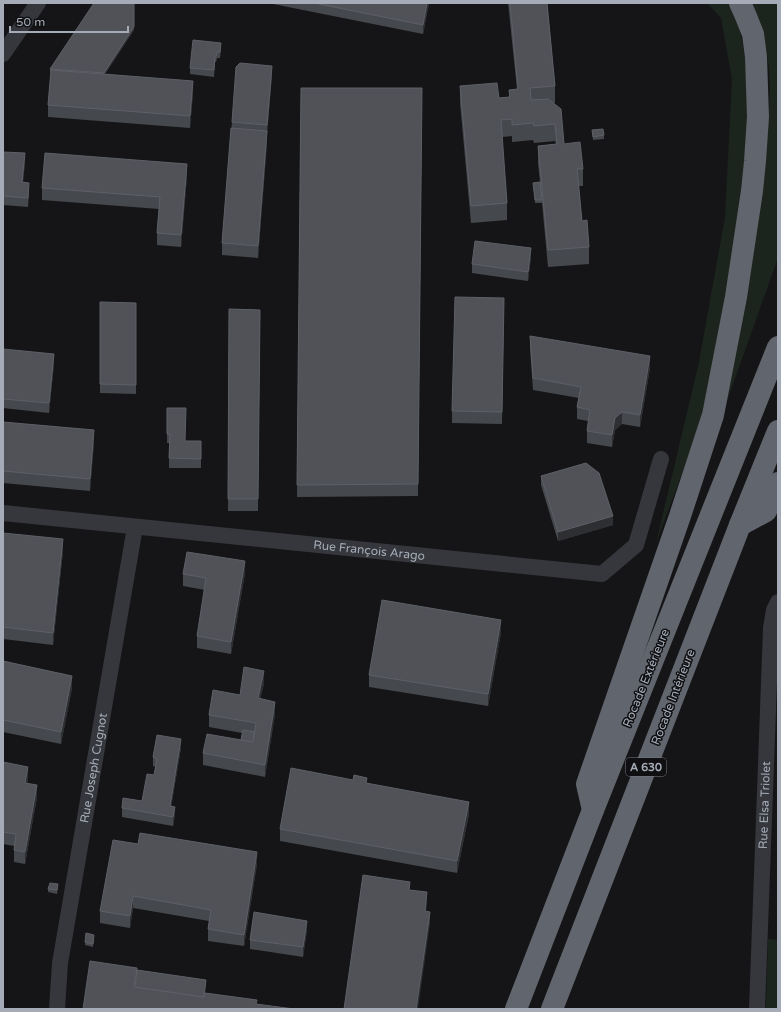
<svg xmlns="http://www.w3.org/2000/svg" width="781" height="1012" font-family="'Varela Round',sans-serif">
<style>
.green{fill:#1c251d}
.lines{fill:none;stroke-linecap:round;stroke-linejoin:round}
.street{stroke:#35373c;stroke-width:16}
.highway{stroke:#61656d;stroke-width:22}
.wall{fill:#45484c}
.shaded-wall{fill:#2e2f32}
.building{fill:#505258;stroke:#5d6067}
.labels{text-anchor:middle;dominant-baseline:central;stroke-width:3;stroke-linejoin:round;paint-order:stroke}
.shield{fill:#101012;stroke:#787d86;stroke-width:1}
.shield-label{font-size:11px;font-weight:bold;fill:#a5acb8}
.street-label{font-size:12px;fill:#a5acb8;stroke:#101012}
</style>
<rect width="100%" height="100%" fill="#151517"/>
<!-- green -->
<g class="green">
<path d="M707,3H729L740,30L748,75L747,129L738,223L725,314L698,431L656,543L699,362L725,217L732,79L721,18Z"/>
<path d="M751,3H778V258L722,415L766,146C769,113 773,77 765,44C761,30 756,17 751,3Z"/>
<path d="M768,939L778,940V1009H766Z"/>
</g>
<g class="lines">
<!-- street -->
<g class="street">
<path d="M3,54L38,3"/>
<path id="s1" d="M3,513L602,574L636,545L661,459"/>
<path id="s2" d="M57,1009L60,963L135,527"/>
<path id="s3" d="M757,1009L771,628L774,610L778,602"/>
</g>
<!-- highway -->
<g class="highway">
<path d="M740,525L766,511L778,483"/>
<path d="M593,810L587,784L680,516L713,415L736,297L752,191L755,161L758,117L756,57L753,34L745,14L740,3"/>
<path d="M516,1009L593,810L778,347"/>
<path d="M552,1009L740,525L778,431"/>
</g>
</g>
<!-- wall -->
<g class="wall">
<path d="M268,3H429L423,34Z"/>
<path d="M508,3H547L555,86V103H553L564,144L583,169V186H579L582,221L589,247V264L548,267L542,203H535L533,183L540,182L538,163V146L556,144L555,141L534,143L533,140L512,142V136L502,137L507,203V220L471,223L460,103V86L499,98L509,97V90L517,89Z"/>
<path d="M134,30L105,74L193,93L190,128L48,117V105L51,72H50V69Z"/>
<path d="M221,49L220,58H217L216,62H215L214,77L190,74V68Z"/>
<path d="M272,75L267,134V143L258,258L222,255V243L232,122Z"/>
<path d="M301,88H422L418,496L297,497Z"/>
<path d="M592,130L604,135V139L593,140Z"/>
<path d="M3,152L25,162L23,182L29,192L28,207L3,205Z"/>
<path d="M187,176L181,247L157,245V233L159,209L42,200V188Z"/>
<path d="M531,257L528,281L472,273V264Z"/>
<path d="M504,298L502,424L452,423V411Z"/>
<path d="M100,302L136,303V394L100,393Z"/>
<path d="M229,309L260,310L258,511H228Z"/>
<path d="M530,336L650,368L640,427L622,424L615,430L612,447L587,443V431L588,421L577,419V407L579,398L533,390L530,348Z"/>
<path d="M3,349L54,364L49,413L3,408Z"/>
<path d="M167,408L185,441H201V468H169V443H167Z"/>
<path d="M3,422L94,442L90,491L3,483Z"/>
<path d="M541,476L613,525L558,541L541,485Z"/>
<path d="M3,533L63,551L53,645L3,639Z"/>
<path d="M245,573L231,654L197,648V636L205,590L183,586V574Z"/>
<path d="M501,632L488,706L369,687V675Z"/>
<path d="M3,661L72,688L61,744L3,732Z"/>
<path d="M264,683L260,699L275,714L265,777L203,765V753L241,740L242,733L209,727V715L240,695Z"/>
<path d="M181,748L171,807L175,816L173,826L122,817V808L142,801L154,775L156,767L153,766V757Z"/>
<path d="M3,762L28,779L27,783L37,797L25,864L14,862V846L3,844Z"/>
<path d="M367,783L469,814L457,873L280,841V829Z"/>
<path d="M138,844L257,864L244,946L208,941V929L209,921L133,908L130,928L100,923V911Z"/>
<path d="M58,887L57,894L48,892V889Z"/>
<path d="M307,930L303,957L250,949V940Z"/>
<path d="M94,938L93,947L85,945V942Z"/>
</g>
<!-- shaded-wall -->
<g class="shaded-wall">
<path d="M427,3H429L423,34V25Z"/>
<path d="M134,27V30L104,76V73Z"/>
<path d="M272,66V75L267,134V125Z"/>
<path d="M193,81V93L190,128V116Z"/>
<path d="M267,131V143L258,258V246Z"/>
<path d="M25,153V162L22,192V182Z"/>
<path d="M187,164V176L181,247V235Z"/>
<path d="M29,183V192L28,207V198Z"/>
<path d="M531,248V257L528,281V272Z"/>
<path d="M54,354V364L49,413V403Z"/>
<path d="M650,356V368L640,427V415Z"/>
<path d="M622,412V424L615,430L612,447V435L615,418Z"/>
<path d="M94,430V442L90,491V479Z"/>
<path d="M613,516V525L558,541V532Z"/>
<path d="M63,539V551L53,645V633Z"/>
<path d="M245,561V573L231,654V642Z"/>
<path d="M501,620V632L488,706V694Z"/>
<path d="M264,671V683L258,710V698Z"/>
<path d="M72,676V688L61,744V732Z"/>
<path d="M275,702V714L265,777V765Z"/>
<path d="M181,739V748L170,815V806Z"/>
<path d="M28,767V779L25,795V783Z"/>
<path d="M37,785V797L25,864V852Z"/>
<path d="M469,802V814L457,873V861Z"/>
<path d="M175,807V816L173,826V817Z"/>
<path d="M257,852V864L244,946V935Z"/>
<path d="M427,892V904L425,923V911Z"/>
<path d="M133,896V908L130,928V916Z"/>
<path d="M430,912V924L418,1009H416Z"/>
<path d="M307,921V930L303,957V947Z"/>
</g>
<!-- building -->
<g class="building">
<path d="M94,3H134V27L104,73L50,69Z"/>
<path d="M314,3H427L423,25Z"/>
<path d="M510,3H547L555,86L530,88L531,100L548,99L561,109L564,144L580,142L583,169H577L582,221L587,220L589,247L548,250L538,146L557,144L555,124L534,126L533,123L512,125V119L501,120L507,203L471,206L460,86L497,83L499,98L510,97L509,90L518,89Z"/>
<path d="M193,40L221,43L220,52H217L216,56H215L214,70L190,68Z"/>
<path d="M240,63L272,66L267,125L232,122L236,67Z"/>
<path d="M51,70L193,81L190,116L48,105Z"/>
<path d="M301,88H422L418,484L297,485Z"/>
<path d="M231,128L267,131L258,246L222,243Z"/>
<path d="M603,129L604,135L593,137L592,130Z"/>
<path d="M3,152L25,153L22,182L29,183L28,198L3,196Z"/>
<path d="M45,153L187,164L181,235L157,233L160,197L42,188Z"/>
<path d="M540,182L542,200H535L533,183Z"/>
<path d="M475,241L531,248L528,272L472,264Z"/>
<path d="M455,297L504,298L502,412L452,411Z"/>
<path d="M100,302L136,303V385L100,384Z"/>
<path d="M229,309L260,310L258,499H228Z"/>
<path d="M530,336L650,356L640,415L622,412L615,418L612,435L587,431L590,410L577,407L581,387L533,378Z"/>
<path d="M3,349L54,354L49,403L3,399Z"/>
<path d="M167,408H186L185,441H201V459L169,458L170,434H167Z"/>
<path d="M3,422L94,430L90,479L3,471Z"/>
<path d="M586,463L599,473L613,516L558,532L541,476Z"/>
<path d="M3,533L63,539L53,633L3,627Z"/>
<path d="M187,552L245,561L231,642L197,636L206,578L183,574Z"/>
<path d="M382,600L501,620L488,694L369,675Z"/>
<path d="M3,661L72,676L61,732L3,720Z"/>
<path d="M244,667L264,671L258,698L275,702L265,765L203,753L207,734L253,742L256,723L209,715L213,690L240,695Z"/>
<path d="M243,730L254,732L253,742L241,740Z"/>
<path d="M157,735L181,739L170,806L175,807L173,817L122,808L123,798L142,801L147,774L154,775L157,759L153,757Z"/>
<path d="M3,762L28,767L25,783L37,785L25,852L14,850L16,834L3,832Z"/>
<path d="M291,768L353,780L354,775L367,778L366,783L469,802L457,861L280,829Z"/>
<path d="M140,833L257,852L244,935L208,929L211,910L133,896L130,916L100,911L113,840L138,844Z"/>
<path d="M363,875L410,882L409,890L427,892L425,911L430,912L416,1009H344Z"/>
<path d="M50,883L58,884L57,890L48,889Z"/>
<path d="M254,912L307,921L303,947L250,940Z"/>
<path d="M86,933L94,935L93,944L85,942Z"/>
<path d="M90,961L137,968L134,987L204,997L205,993L257,1000L256,1004L294,1009H83Z"/>
<path d="M137,970L206,980L204,997L135,987Z"/>
</g>
<g class="labels">
<!-- shield labels -->
<rect class="shield" x="626" y="758" width="40" height="18" rx="3"/>
<g class="shield-label">
<text x="646" y="767">A 630</text>
</g>
<!-- street labels -->
<g class="street-label">
<text stroke="none"><textPath href="#s1" startOffset="368">Rue François Arago</textPath></text>
<text transform="translate(646 678) rotate(-68)">Rocade Extérieure</text>
<text transform="translate(673 697) rotate(-69)">Rocade Intérieure</text>
<text stroke="none"><textPath href="#s2" startOffset="244">Rue Joseph Cugnot</textPath></text>
<text stroke="none"><textPath href="#s3" startOffset="204">Rue Elsa Triolet</textPath></text>
</g>
</g>
<!-- border -->
<rect width="781" height="1012" fill="none" stroke="#a5acb8" stroke-width="8"/>
<!-- scale -->
<path d="M10 26v6h118v-6" fill="none" stroke="#a5acb8" stroke-width="2"/>
<text x="16" y="26" font-size="12" fill="#a5acb8" stroke="#101012" stroke-width="3" paint-order="stroke">50 m</text>
</svg>
